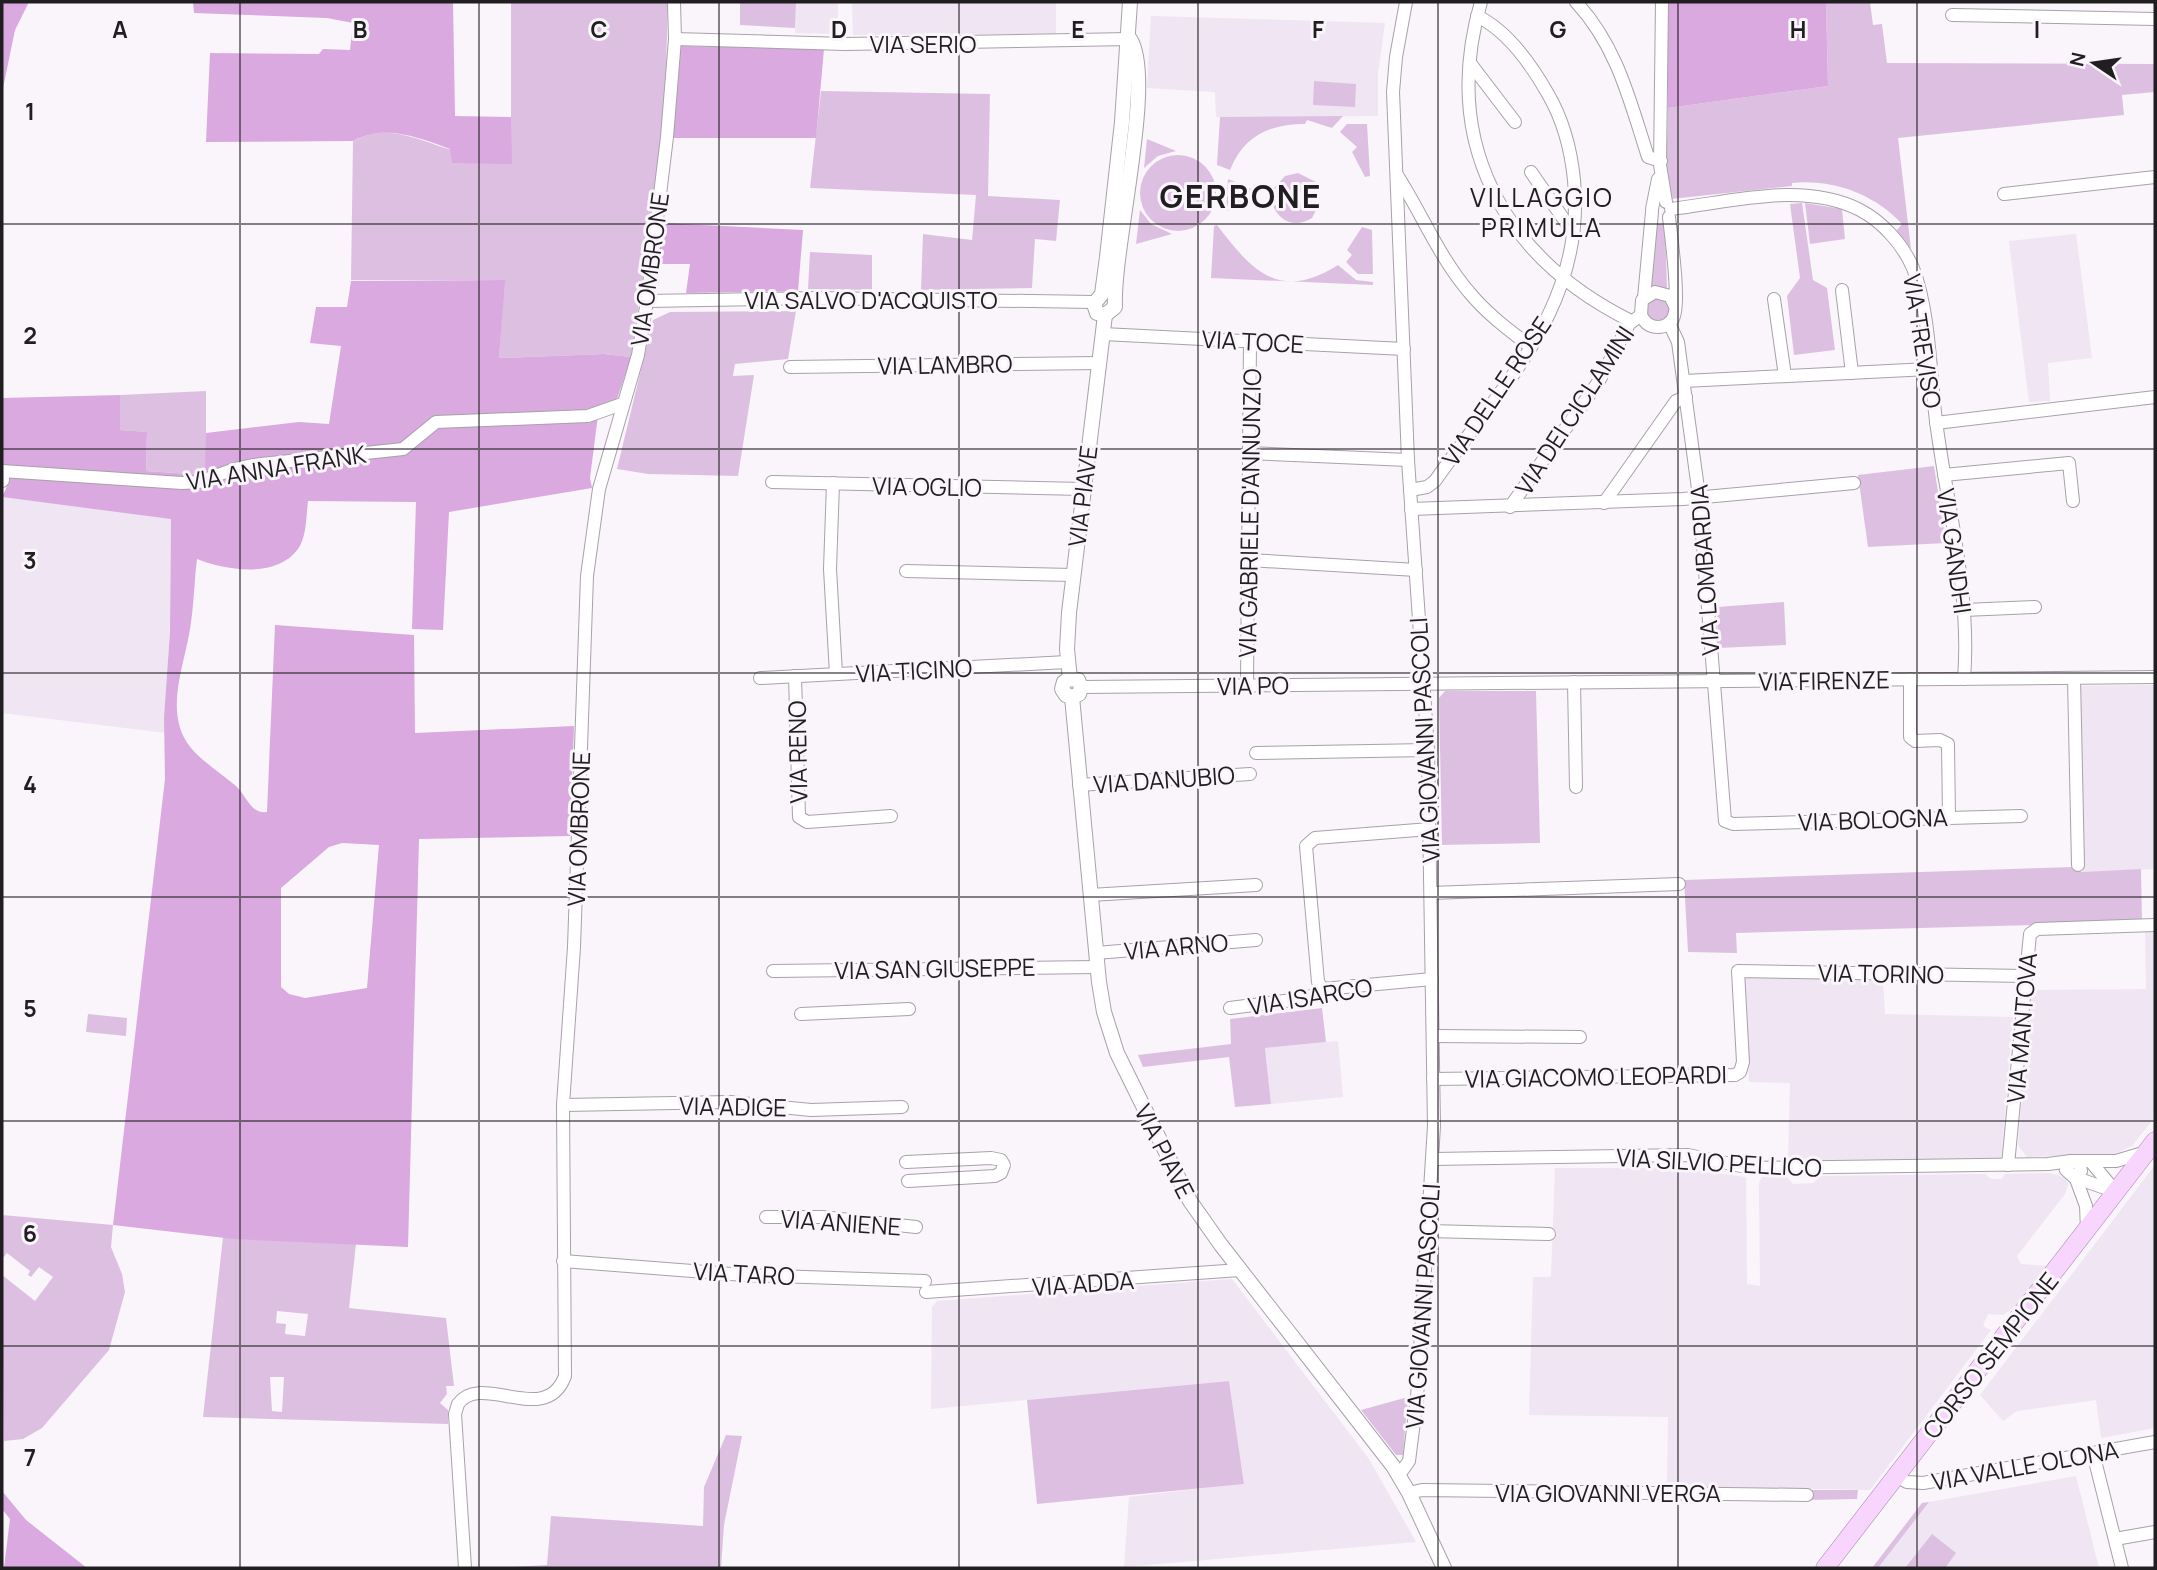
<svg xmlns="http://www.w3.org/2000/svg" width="2157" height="1570" font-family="Manrope,sans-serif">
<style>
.built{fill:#f0e5f2}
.green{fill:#ddc0e1;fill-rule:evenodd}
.forest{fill:#d9a9e0;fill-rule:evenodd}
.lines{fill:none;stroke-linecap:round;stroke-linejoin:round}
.minor-casing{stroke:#a7a2a8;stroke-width:14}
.tertiary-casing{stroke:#a7a2a8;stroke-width:16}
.primary-casing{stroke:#a883ae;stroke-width:19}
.minor{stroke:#fff;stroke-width:12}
.tertiary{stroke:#fff;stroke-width:14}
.primary{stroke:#f7d5fd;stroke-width:18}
.grid{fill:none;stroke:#201e20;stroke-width:2;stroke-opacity:0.55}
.labels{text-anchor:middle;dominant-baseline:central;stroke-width:6;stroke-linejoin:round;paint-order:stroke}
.street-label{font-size:24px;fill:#201e20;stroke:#faf4fb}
.neighbourhood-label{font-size:26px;letter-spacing:2px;fill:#201e20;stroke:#faf4fb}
.district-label{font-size:32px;font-weight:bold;letter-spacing:2px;fill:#201e20;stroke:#faf4fb}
.grid-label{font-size:23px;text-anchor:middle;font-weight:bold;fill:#201e20;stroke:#faf4fb;stroke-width:6;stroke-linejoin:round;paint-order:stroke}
</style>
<rect width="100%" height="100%" fill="#faf4fb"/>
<!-- built -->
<g class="built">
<path d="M796,2H838V34L795,33Z"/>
<path d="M852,2H1056V34L853,35Z"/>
<path d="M1151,16L1385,23L1378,74V116L1216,117L1215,92L1147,88Z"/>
<path d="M2076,234L2092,358L2048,363L2050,401L2029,402L2009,241Z"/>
<path d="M2,497L171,518L170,632L164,717L166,733L2,713Z"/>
<path d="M2155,685V869L2082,872L2080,686Z"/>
<path d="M2145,930H2155V1117L2132,1146L2115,1154L2027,1157L2018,1145L2024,1071L2029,1066L2031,1055L2025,1049L2030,990L2146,989Z"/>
<path d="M1744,976L1883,981L1885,1014L2013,1017L2001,1160L1788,1162L1790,1083L1749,1082Z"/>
<path d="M1338,1041L1343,1097L1271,1104L1265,1048Z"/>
<path d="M2155,1165V1428L2101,1438L2096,1400L2017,1411L2003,1421L1980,1395Z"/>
<path d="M1555,1168H1679L1746,1177L1747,1284L1760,1286L1759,1183L1762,1177L1786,1176L1793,1184L1813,1183L1821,1176L1985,1174L1991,1179H2001L2005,1174L2049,1173L2066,1178L2068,1185L2065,1194L2017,1256L2021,1264L2048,1266L2016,1306L2003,1315L1988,1314L1983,1326L1991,1330L1870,1490L1667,1486L1668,1417L1529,1415L1533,1277H1551Z"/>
<path d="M1232,1279L1369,1459L1416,1542L1124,1567L1129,1497L1244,1483L1229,1381L931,1409L932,1307L937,1301Z"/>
<path d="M2076,1476L2099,1568H1878L1929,1502Z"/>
</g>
<!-- green -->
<g class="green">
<path d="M511,2H668L664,136L631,357L604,354L499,358L504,280H351L353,141C388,122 417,140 452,150C472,155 492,159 511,164Z"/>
<path d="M740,2H796L795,28L740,25Z"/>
<path d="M1826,2H1870L1873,25L1882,24L1887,63L2155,64V92L2122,95L2124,115L1898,138L1911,249L1896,231L1902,224C1874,194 1833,179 1792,183V186L1671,199L1666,178L1668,108L1828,86Z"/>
<path d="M1314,81L1356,84L1355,107L1313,105Z"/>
<path d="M821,91L990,94L988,196L1060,200L1056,241L1035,239L1032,288L921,290L923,234L972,240L976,195L810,188Z"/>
<path d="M1343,116L1332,128L1307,120L1305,124C1269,124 1244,136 1230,170L1217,165L1220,117Z"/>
<path d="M1347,124H1367L1370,176L1365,177L1352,152L1357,147L1340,132Z"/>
<path d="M1147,139L1176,151L1158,156L1144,168Z"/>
<circle cx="1178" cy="193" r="38"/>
<path d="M1298,173L1316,182L1320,197L1305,196L1297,189L1288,195L1274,188L1285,176Z"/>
<path d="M1228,179L1254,190L1253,203L1226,211Z"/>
<path d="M1289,201L1298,207L1305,201L1320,202L1312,218C1296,228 1281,223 1273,206Z"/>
<path d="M1802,203L1813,280L1827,288L1835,350L1794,355L1787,296L1800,278L1790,204Z"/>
<path d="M1805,203L1842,209L1845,239L1810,244Z"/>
<path d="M1140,210L1151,224L1172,234L1136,244Z"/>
<path d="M1656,224H1665L1667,288H1649Z"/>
<path d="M1217,225C1252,271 1279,302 1338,265L1356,280L1373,282V285L1211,278L1214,226Z"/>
<path d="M1362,227L1372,230L1373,274H1358L1346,262L1352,255L1347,250Z"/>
<path d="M810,252L872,255V290L808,289Z"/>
<circle cx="1658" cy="310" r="11"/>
<path d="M796,311L788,359L735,364L733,376L754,375L738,476L648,474L617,469L653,320L670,312Z"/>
<path d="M206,391V475L146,471L147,432L120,430V395Z"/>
<path d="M1934,466L1946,543L1868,547L1858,475Z"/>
<path d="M1784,602L1786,645L1718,648L1717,607Z"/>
<path d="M1445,691H1536L1540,843L1442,845L1439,698Z"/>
<path d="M2072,867L2082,872L2141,869L2142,922L1736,933L1737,953L1688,952L1684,880Z"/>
<path d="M1322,1008L1326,1042L1265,1048L1271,1104L1235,1107L1229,1057L1143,1067L1138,1055L1231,1044L1230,1019Z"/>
<path d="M88,1014L127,1018L126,1036L86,1032Z"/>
<path d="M2,1215L113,1225L111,1247L122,1274L125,1292L109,1350L42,1428L23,1439L4,1441L2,1275L35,1301L53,1277L39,1267L31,1277L28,1275L30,1271L7,1253L2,1259Z"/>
<path d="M223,1237L356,1244L349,1308L446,1318L454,1386H446L447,1394L440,1403L448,1410V1424L203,1417ZM277,1311L308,1314L305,1336L285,1334L286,1324L276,1323ZM270,1377H284L282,1412L272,1411Z"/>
<path d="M1229,1381L1244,1484L1037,1504L1027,1400Z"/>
<path d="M1408,1397L1403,1455H1396L1361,1410Z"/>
<path d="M726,1435L742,1436L724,1525L721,1568H495L547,1565L551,1516L703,1526L704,1487Z"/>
<path d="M1808,1490H1858L1857,1499L1808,1500Z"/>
<path d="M1929,1502L1878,1568H1872L1922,1503Z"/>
<path d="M1932,1534L1956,1553L1945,1568H1905Z"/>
</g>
<!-- forest -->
<g class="forest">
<path d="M2,2H29L15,30L2,93Z"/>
<path d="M193,2H453L455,116L511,117L512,164L452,163L450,149C417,137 385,124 353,141L206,142L210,53L319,54L323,49L350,50L353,23L327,18L194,13Z"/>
<path d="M1667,2H1826L1828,86L1668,108Z"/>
<path d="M680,46L824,49L816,138H672Z"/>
<path d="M661,223L803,230L798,291L686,293L690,264H656Z"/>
<path d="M505,280L499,358L604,354L631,357L617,399L599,407L590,478L592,488L449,512L443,630L412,629L416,502L308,501C306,516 307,536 298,549C276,579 225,570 197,559C194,582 194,606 190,629C184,667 163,714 191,748C203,762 222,774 236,786C247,796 250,814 267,812L275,625L414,635L415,733L574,726L570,836L419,839L408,1247L234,1239L113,1225L165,779L164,717L170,632L171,519L2,497L10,480L2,466V398L120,395V430L147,432L146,471L205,475L206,433L299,422L329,424L341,346L310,343L316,307H347L351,281ZM342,843L379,845L367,988L305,998L289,994L281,987V888L329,847Z"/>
<path d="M2,1491L26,1520L87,1568H4L10,1519L2,1509Z"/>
</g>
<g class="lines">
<defs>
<g id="minor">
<path d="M1481,2C1440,143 1504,258 1631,321"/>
<path d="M1576,2C1617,46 1630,101 1648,157L1661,161"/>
<path d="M1662,2L1660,165L1666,202"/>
<path d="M1952,15L2155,19"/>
<path d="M675,39L845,44L1130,39"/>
<path d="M1470,63L1515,122"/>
<path d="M1531,172L1574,234"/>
<path d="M1397,175C1422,214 1439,257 1469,292C1487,314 1509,330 1531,347"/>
<path d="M2004,194L2155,177"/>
<path d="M1652,209L1658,179"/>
<path d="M1671,209C1731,202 1803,181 1860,210C1883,222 1903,245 1913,268C1930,312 1930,374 1936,421C1947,507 1971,591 1964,679"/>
<path d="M1669,217C1671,237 1680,298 1674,316C1672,323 1665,327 1658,327C1649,327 1644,322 1641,315L1642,300L1655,292L1670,296L1675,306"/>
<path d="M1842,290L1852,373"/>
<path d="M1644,298L1652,212"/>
<path d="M1774,299L1785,376"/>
<path d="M647,301L817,298L1094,302"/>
<path d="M1669,323L1678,342L1699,496L1725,821L1733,824L2021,816"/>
<path d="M1103,334L1404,349"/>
<path d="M790,367L1099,363"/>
<path d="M1684,381L1929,369"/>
<path d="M1936,423L2155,397"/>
<path d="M1249,453L1408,460"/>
<path d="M2,471L182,483L199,482L234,469L253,465L403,449L436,422L588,416L622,404"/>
<path d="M1944,475L2069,463L2073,501"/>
<path d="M772,482L1083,489"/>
<path d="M833,483L830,569L836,674"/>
<path d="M1410,490L1427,487L1435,481C1502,385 1586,306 1574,180C1571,149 1563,120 1548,94C1531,64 1508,31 1477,16"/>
<path d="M1604,503L1676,401L1686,397"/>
<path d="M1510,507L1599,381L1629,324L1641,315"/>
<path d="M1411,509L1683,499L1854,483"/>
<path d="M1249,560L1416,570"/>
<path d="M906,571L1073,575"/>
<path d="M1964,610L2035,607"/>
<path d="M795,676L799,817L807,822L891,816"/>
<path d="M760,678L1067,662"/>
<path d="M2074,678L2078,865"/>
<path d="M1910,679V737L1915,741L1940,740L1948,744L1949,817"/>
<path d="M1574,682L1576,787"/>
<path d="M1247,685L1250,341"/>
<path d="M1081,687L2155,677"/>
<path d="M1256,753L1428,750"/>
<path d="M1079,785L1250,774"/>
<path d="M1431,893L1679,884"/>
<path d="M1090,895L1256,885"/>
<path d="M1096,953L1256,940"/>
<path d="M773,971L1097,967"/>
<path d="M1323,989L1318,982L1306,846L1315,838L1430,829"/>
<path d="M1230,1008L1308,998L1323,989L1432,979"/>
<path d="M801,1014L909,1009"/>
<path d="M1433,1036L1580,1037"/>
<path d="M1433,1079L1735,1075L1740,1072L1743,1062L1738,971L2025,976"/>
<path d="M563,1105L730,1102L811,1110L902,1107"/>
<path d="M1433,1159L1688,1155L1751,1168L2048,1164L2071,1161"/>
<path d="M2079,1161L2081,1171L2074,1177L2066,1170L2071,1161H2116L2146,1152"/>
<path d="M906,1162L991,1158L1001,1160L1004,1165L1001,1173L995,1176L908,1181"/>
<path d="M2091,1162L2116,1192"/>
<path d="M2008,1165L2030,934L2037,929L2155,925"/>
<path d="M2074,1177L2116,1192"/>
<path d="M2076,1179L2086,1206L2087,1229"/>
<path d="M766,1217H822L916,1227"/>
<path d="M1429,1231L1549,1234"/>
<path d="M563,1261L744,1275L925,1281"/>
<path d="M926,1292L1240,1270"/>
<path d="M2093,1453L2122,1568"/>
<path d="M1399,1475L1409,1461L1417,1398L1434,1126L1428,750L1408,460L1393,92L1396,57L1406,2"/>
<path d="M1896,1476L1907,1482L1923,1483L2155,1442"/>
<path d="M1409,1493L1422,1490L1807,1495"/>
<path d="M2115,1539L2155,1532"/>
<path d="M465,1568L455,1414L458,1404C481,1371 546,1428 565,1376L563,1105L574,947L587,576L599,489L638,355L647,301L667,137L675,39L674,2"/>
</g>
<g id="tertiary">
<path d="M1105,315L1097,313L1094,304L1102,294L1107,257L1122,122L1130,2"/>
<path d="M1105,315L1115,307C1112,249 1156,80 1130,39"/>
<path d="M2,477V480"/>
<path d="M1070,679L1067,649L1069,613L1105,315"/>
<path d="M1070,679L1078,680L1081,687L1079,694L1072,697"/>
<path d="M1070,679L1064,682L1062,689L1066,695L1072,697"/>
<path d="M1072,697L1099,982L1104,1012L1117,1053L1190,1201L1221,1245L1393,1466L1409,1493L1444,1568"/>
</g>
<path id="primary" d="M1825,1568L2155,1141"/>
</defs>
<!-- minor casing -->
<use href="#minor" class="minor-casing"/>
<!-- tertiary casing -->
<use href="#tertiary" class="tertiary-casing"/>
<!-- primary casing -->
<use href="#primary" class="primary-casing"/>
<!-- minor -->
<use href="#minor" class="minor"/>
<!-- tertiary -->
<use href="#tertiary" class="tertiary"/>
<!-- primary -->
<use href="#primary" class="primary"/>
</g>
<!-- grid -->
<path class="grid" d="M240,2V1568M479,2V1568M719,2V1568M959,2V1568M1198,2V1568M1438,2V1568M1678,2V1568M1917,2V1568M2,224H2155M2,449H2155M2,673H2155M2,897H2155M2,1121H2155M2,1346H2155"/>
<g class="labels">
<!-- street labels -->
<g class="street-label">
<text x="923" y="43">VIA SERIO</text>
<text transform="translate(649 269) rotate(-82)">VIA OMBRONE</text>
<text x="871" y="299">VIA SALVO D'ACQUISTO</text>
<text transform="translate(1253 341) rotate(3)">VIA TOCE</text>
<text transform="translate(1923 341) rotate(81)">VIA TREVISO</text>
<text transform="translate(945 364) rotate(-1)">VIA LAMBRO</text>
<text transform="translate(1496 391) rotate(-56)">VIA DELLE ROSE</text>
<text transform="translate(1574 410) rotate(-57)">VIA DEI CICLAMINI</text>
<text transform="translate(276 467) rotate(-9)">VIA ANNA FRANK</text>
<text transform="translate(927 486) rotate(1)">VIA OGLIO</text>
<text transform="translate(1082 496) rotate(-83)">VIA PIAVE</text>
<text transform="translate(1249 513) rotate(-89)">VIA GABRIELE D'ANNUNZIO</text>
<text transform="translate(1955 551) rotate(82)">VIA GANDHI</text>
<text transform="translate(1704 570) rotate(-94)">VIA LOMBARDIA</text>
<text transform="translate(914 670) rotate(-3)">VIA TICINO</text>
<text transform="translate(1824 680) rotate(-1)">VIA FIRENZE</text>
<text transform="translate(1253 685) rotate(-1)">VIA PO</text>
<text transform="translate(1424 740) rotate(-93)">VIA GIOVANNI PASCOLI</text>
<text transform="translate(797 752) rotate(-91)">VIA RENO</text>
<text transform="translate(1164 779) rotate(-4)">VIA DANUBIO</text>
<text transform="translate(1873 819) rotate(-2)">VIA BOLOGNA</text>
<text transform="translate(578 829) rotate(-88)">VIA OMBRONE</text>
<text transform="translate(1176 946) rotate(-5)">VIA ARNO</text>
<text transform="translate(935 968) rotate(-1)">VIA SAN GIUSEPPE</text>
<text transform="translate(1881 973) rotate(1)">VIA TORINO</text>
<text transform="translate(1310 996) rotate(-9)">VIA ISARCO</text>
<text transform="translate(2021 1028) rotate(-85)">VIA MANTOVA</text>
<text transform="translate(1596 1076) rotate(-1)">VIA GIACOMO LEOPARDI</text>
<text transform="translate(733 1106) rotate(1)">VIA ADIGE</text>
<text transform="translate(1165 1151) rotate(63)">VIA PIAVE</text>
<text transform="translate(1719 1162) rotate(3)">VIA SILVIO PELLICO</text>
<text transform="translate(841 1222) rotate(4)">VIA ANIENE</text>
<text transform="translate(744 1273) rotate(3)">VIA TARO</text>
<text transform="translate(1083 1283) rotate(-4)">VIA ADDA</text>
<text transform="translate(1422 1306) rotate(-86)">VIA GIOVANNI PASCOLI</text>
<text transform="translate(1990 1355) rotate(-52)">CORSO SEMPIONE</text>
<text transform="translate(2025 1465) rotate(-10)">VIA VALLE OLONA</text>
<text x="1608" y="1492">VIA GIOVANNI VERGA</text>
</g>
<!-- neighbourhood labels -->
<g class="neighbourhood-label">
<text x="1542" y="197">VILLAGGIO<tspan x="1542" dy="30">PRIMULA</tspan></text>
</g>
<!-- district labels -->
<g class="district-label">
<text x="1241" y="196">GERBONE</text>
</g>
</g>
<g class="grid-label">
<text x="120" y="38">A</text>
<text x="360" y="38">B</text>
<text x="599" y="38">C</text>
<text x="839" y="38">D</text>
<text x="1078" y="38">E</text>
<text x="1318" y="38">F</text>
<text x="1558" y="38">G</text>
<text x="1798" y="38">H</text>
<text x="2037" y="38">I</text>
<text x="30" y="120">1</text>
<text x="30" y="344">2</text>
<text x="30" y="569">3</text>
<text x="30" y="793">4</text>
<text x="30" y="1017">5</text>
<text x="30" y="1242">6</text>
<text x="30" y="1466">7</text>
</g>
<!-- border -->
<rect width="2157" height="1570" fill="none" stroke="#201e20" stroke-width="7"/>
<!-- north arrow -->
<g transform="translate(2094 63) rotate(283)" stroke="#faf4fb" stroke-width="5" paint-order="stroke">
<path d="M0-5L12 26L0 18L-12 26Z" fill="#201e20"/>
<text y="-10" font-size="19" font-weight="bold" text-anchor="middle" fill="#201e20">N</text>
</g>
</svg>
